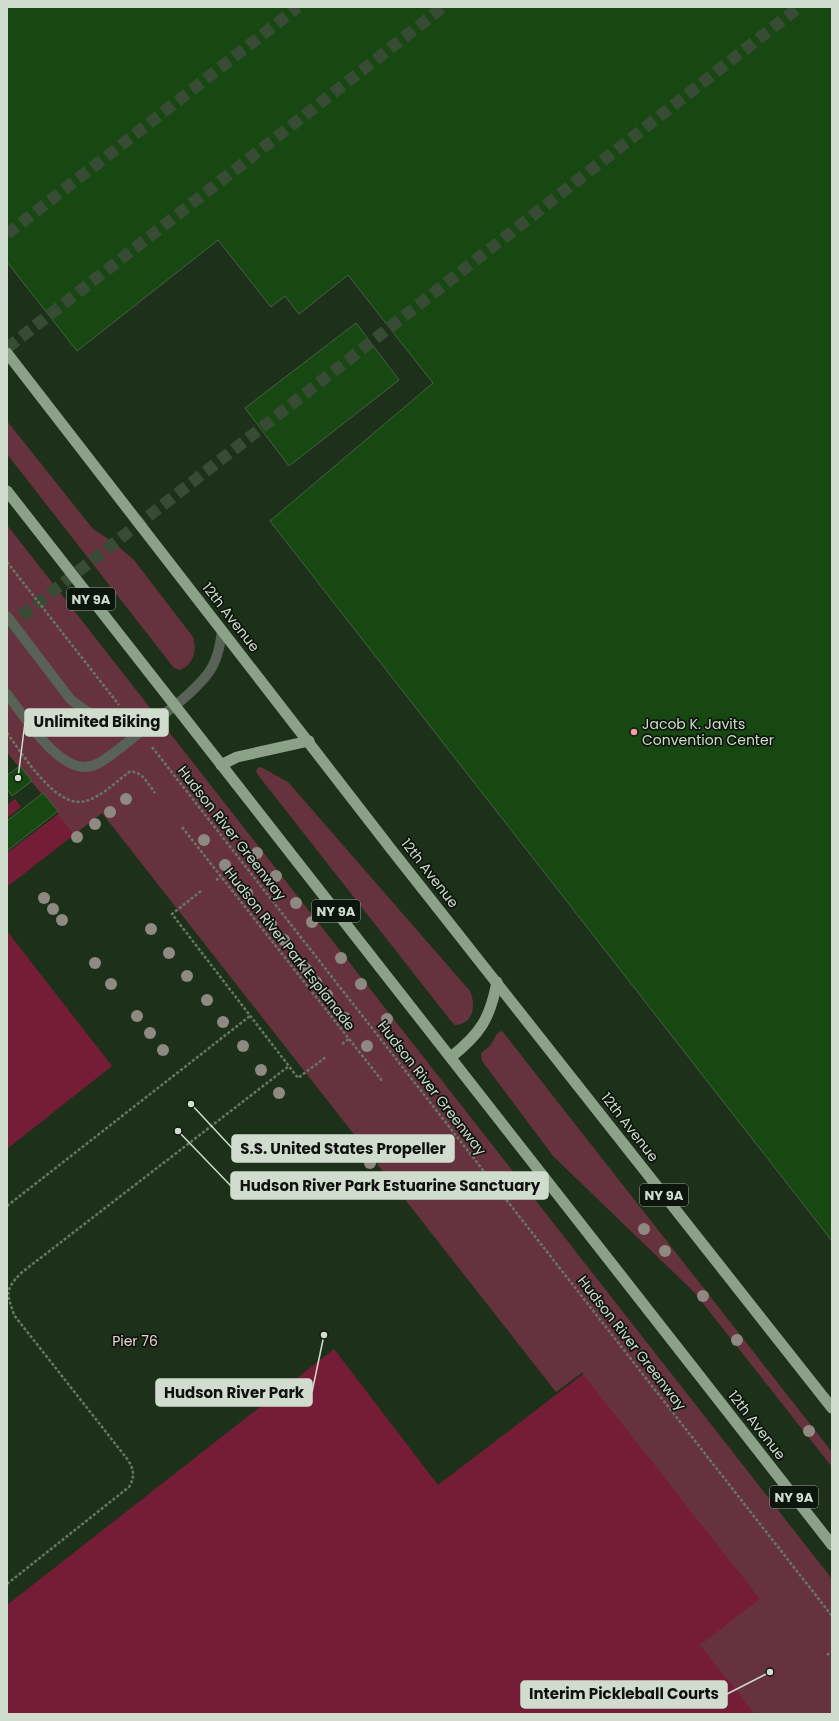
<svg xmlns="http://www.w3.org/2000/svg" width="839" height="1721" font-family="Poppins,sans-serif">
<style>
.green{fill:#66323e}
.water{fill:#751d37}
.pier{fill:#1d311a}
.building{fill:#184812;stroke:#485f45}
.lines{fill:none;stroke-linecap:round;stroke-linejoin:round}
.motorway-tunnel{stroke:#384b35;stroke-width:12;stroke-dasharray:12 6;stroke-linecap:butt}
.path{stroke:#677864;stroke-width:2.5;stroke-dasharray:3 2;stroke-linecap:butt}
.service{stroke:#586256;stroke-width:10}
.trunk{stroke:#8ca288;stroke-width:11}
.tree{fill:#8f8a81}
.poi-dot{fill:#f39aab;stroke:#0d160c;stroke-width:1.5}
.labels{text-anchor:middle;dominant-baseline:central;stroke-width:3.5;stroke-linejoin:round;paint-order:stroke}
.shield{fill:#0d160c;stroke:#96a194;stroke-width:1}
.shield-label{font-size:13px;font-weight:bold;fill:#d0ddce}
.street-label{font-size:14px;fill:#d0ddce;stroke:#0d160c}
.poi-label{font-size:14px;fill:#d0ddce;stroke:#0d160c;text-anchor:start}
.park-label{font-size:14px;fill:#edd2d6;stroke:#0d160c}
.leader{fill:none;stroke:#d0ddce;stroke-width:1.5}
.callout-dot{fill:#d0ddce;stroke:#0d160c;stroke-width:1.5}
.callout{fill:#d0ddce;stroke:#d0ddce;stroke-width:1.5}
.callout-label{font-size:15px;text-anchor:middle;font-weight:bold;fill:#111}
</style>
<rect width="100%" height="100%" fill="#1d311a"/>
<!-- green -->
<g class="green">
<path d="M7,421L93,529L113,542L134,560L193,637C197,650 194,665 180,670L174,668L7,454Z"/>
<path d="M7,525L832,1579V1714H7L58,813L7,753Z"/>
<path d="M261,767L288,782L470,991C476,1005 474,1024 455,1025L451,1021L258,775L256,771L258,768Z"/>
<path d="M501,1031L503,1032L832,1452V1467L694,1292L553,1156L482,1061L481,1053L490,1046L497,1034Z"/>
</g>
<!-- water -->
<path class="water" d="M7,753L74,834L555,1394L583,1374L760,1599L700,1645L755,1714H7Z"/>
<!-- pier -->
<g class="pier">
<path d="M7,753L58,814L7,853V818L21,807L15,799L7,805Z"/>
<path d="M102,813L556,1392L583,1372V1374L438,1485L334,1349L7,1605V1149L112,1066L7,931V887Z"/>
</g>
<!-- building -->
<g class="building">
<path d="M7,7H832V1241L270,521L433,383L348,275L299,314L285,296L271,307L218,240L77,351L7,262Z"/>
<path d="M356,323L399,380L289,466L245,408Z"/>
<path d="M20,766L32,781L12,796L7,789V775Z"/>
<path d="M43,793L58,811L7,851V821Z"/>
</g>
<g class="lines">
<!-- motorway-tunnel -->
<g class="motorway-tunnel">
<path d="M7,234L298,7"/>
<path d="M7,348L443,7"/>
<path d="M7,627L799,7"/>
</g>
<!-- path -->
<g class="path">
<path d="M7,562L119,705"/>
<path d="M7,733C22,753 56,810 86,801C102,796 116,782 129,772C142,770 148,784 155,793"/>
<path d="M152,747L832,1616"/>
<path d="M182,827L383,1082"/>
<path d="M216,880L221,877"/>
<path d="M201,891L172,914L298,1078L326,1057"/>
<path d="M342,1044L349,1039"/>
<path d="M7,1206L250,1016"/>
<path d="M7,1584L129,1487C135,1477 134,1470 128,1460L14,1315C7,1293 4,1291 21,1273L289,1066"/>
<path d="M827,1655L832,1651"/>
</g>
<!-- service -->
<g class="service">
<path d="M7,616L71,700L92,715L108,722L140,732"/>
<path d="M7,694C25,717 52,762 82,767C86,767 93,766 97,764C112,756 125,744 139,733C162,715 187,699 206,676C217,663 220,646 222,631"/>
</g>
<!-- trunk -->
<g class="trunk">
<path d="M7,353L391,849L832,1408"/>
<path d="M7,491L832,1545"/>
<path d="M221,765L237,757L309,741"/>
<path d="M451,1057C480,1034 490,1019 497,982"/>
</g>
</g>
<!-- trees -->
<g class="tree">
<circle cx="126" cy="799" r="6"/>
<circle cx="110" cy="812" r="6"/>
<circle cx="95" cy="824" r="6"/>
<circle cx="77" cy="837" r="6"/>
<circle cx="204" cy="840" r="6"/>
<circle cx="257" cy="853" r="6"/>
<circle cx="225" cy="865" r="6"/>
<circle cx="276" cy="876" r="6"/>
<circle cx="247" cy="893" r="6"/>
<circle cx="44" cy="898" r="6"/>
<circle cx="296" cy="903" r="6"/>
<circle cx="53" cy="909" r="6"/>
<circle cx="62" cy="920" r="6"/>
<circle cx="312" cy="922" r="6"/>
<circle cx="271" cy="924" r="6"/>
<circle cx="151" cy="929" r="6"/>
<circle cx="284" cy="940" r="6"/>
<circle cx="169" cy="953" r="6"/>
<circle cx="341" cy="958" r="6"/>
<circle cx="95" cy="963" r="6"/>
<circle cx="306" cy="969" r="6"/>
<circle cx="187" cy="976" r="6"/>
<circle cx="316" cy="982" r="6"/>
<circle cx="111" cy="984" r="6"/>
<circle cx="361" cy="984" r="6"/>
<circle cx="327" cy="995" r="6"/>
<circle cx="207" cy="1000" r="6"/>
<circle cx="137" cy="1016" r="6"/>
<circle cx="345" cy="1018" r="6"/>
<circle cx="387" cy="1019" r="6"/>
<circle cx="223" cy="1022" r="6"/>
<circle cx="150" cy="1033" r="6"/>
<circle cx="243" cy="1046" r="6"/>
<circle cx="367" cy="1046" r="6"/>
<circle cx="163" cy="1050" r="6"/>
<circle cx="261" cy="1070" r="6"/>
<circle cx="279" cy="1093" r="6"/>
<circle cx="370" cy="1163" r="6"/>
<circle cx="351" cy="1178" r="6"/>
<circle cx="644" cy="1229" r="6"/>
<circle cx="665" cy="1251" r="6"/>
<circle cx="703" cy="1296" r="6"/>
<circle cx="737" cy="1340" r="6"/>
<circle cx="809" cy="1431" r="6"/>
</g>
<!-- markers -->
<circle class="poi-dot" cx="634" cy="732" r="4"/>
<g class="labels">
<!-- shield labels -->
<g class="shield">
<rect x="67" y="588" width="48" height="22" rx="3"/>
<rect x="312" y="900" width="48" height="22" rx="3"/>
<rect x="640" y="1184" width="48" height="22" rx="3"/>
<rect x="770" y="1486" width="48" height="22" rx="3"/>
</g>
<g class="shield-label">
<text x="91" y="599">NY 9A</text>
<text x="336" y="911">NY 9A</text>
<text x="664" y="1195">NY 9A</text>
<text x="794" y="1497">NY 9A</text>
</g>
<!-- street labels -->
<g class="street-label">
<text transform="translate(231 617) rotate(52)">12th Avenue</text>
<text transform="translate(232 833) rotate(52)">Hudson River Greenway</text>
<text transform="translate(430 873) rotate(52)">12th Avenue</text>
<text transform="translate(290 949) rotate(52)">Hudson River Park Esplanade</text>
<text transform="translate(432 1088) rotate(52)">Hudson River Greenway</text>
<text transform="translate(630 1127) rotate(52)">12th Avenue</text>
<text transform="translate(632 1343) rotate(52)">Hudson River Greenway</text>
<text transform="translate(757 1425) rotate(52)">12th Avenue</text>
</g>
<!-- poi labels -->
<g class="poi-label">
<text x="642" y="724">Jacob K. Javits<tspan x="642" dy="16">Convention Center</tspan></text>
</g>
<!-- park labels -->
<g class="park-label">
<text x="135" y="1341">Pier 76</text>
</g>
</g>
<!-- callouts -->
<path class="leader" d="M18 778L25 722M191 1104L232 1148M178 1131L231 1186M324 1335L312 1392M770 1672L727 1694"/>
<g class="callout-dot">
<circle cx="18" cy="778" r="4"/>
<circle cx="191" cy="1104" r="4"/>
<circle cx="178" cy="1131" r="4"/>
<circle cx="324" cy="1335" r="4"/>
<circle cx="770" cy="1672" r="4"/>
</g>
<g class="callout">
<rect x="25" y="709" width="143" height="27" rx="4"/>
<rect x="232" y="1135" width="222" height="27" rx="4"/>
<rect x="231" y="1172" width="317" height="27" rx="4"/>
<rect x="156" y="1379" width="156" height="27" rx="4"/>
<rect x="521" y="1681" width="206" height="27" rx="4"/>
</g>
<g class="callout-label">
<text x="97" y="727">Unlimited Biking</text>
<text x="343" y="1154">S.S. United States Propeller</text>
<text x="390" y="1191">Hudson River Park Estuarine Sanctuary</text>
<text x="234" y="1398">Hudson River Park</text>
<text x="624" y="1699">Interim Pickleball Courts</text>
</g>
<!-- border -->
<rect width="839" height="1721" fill="none" stroke="#d0ddce" stroke-width="16"/>
</svg>
